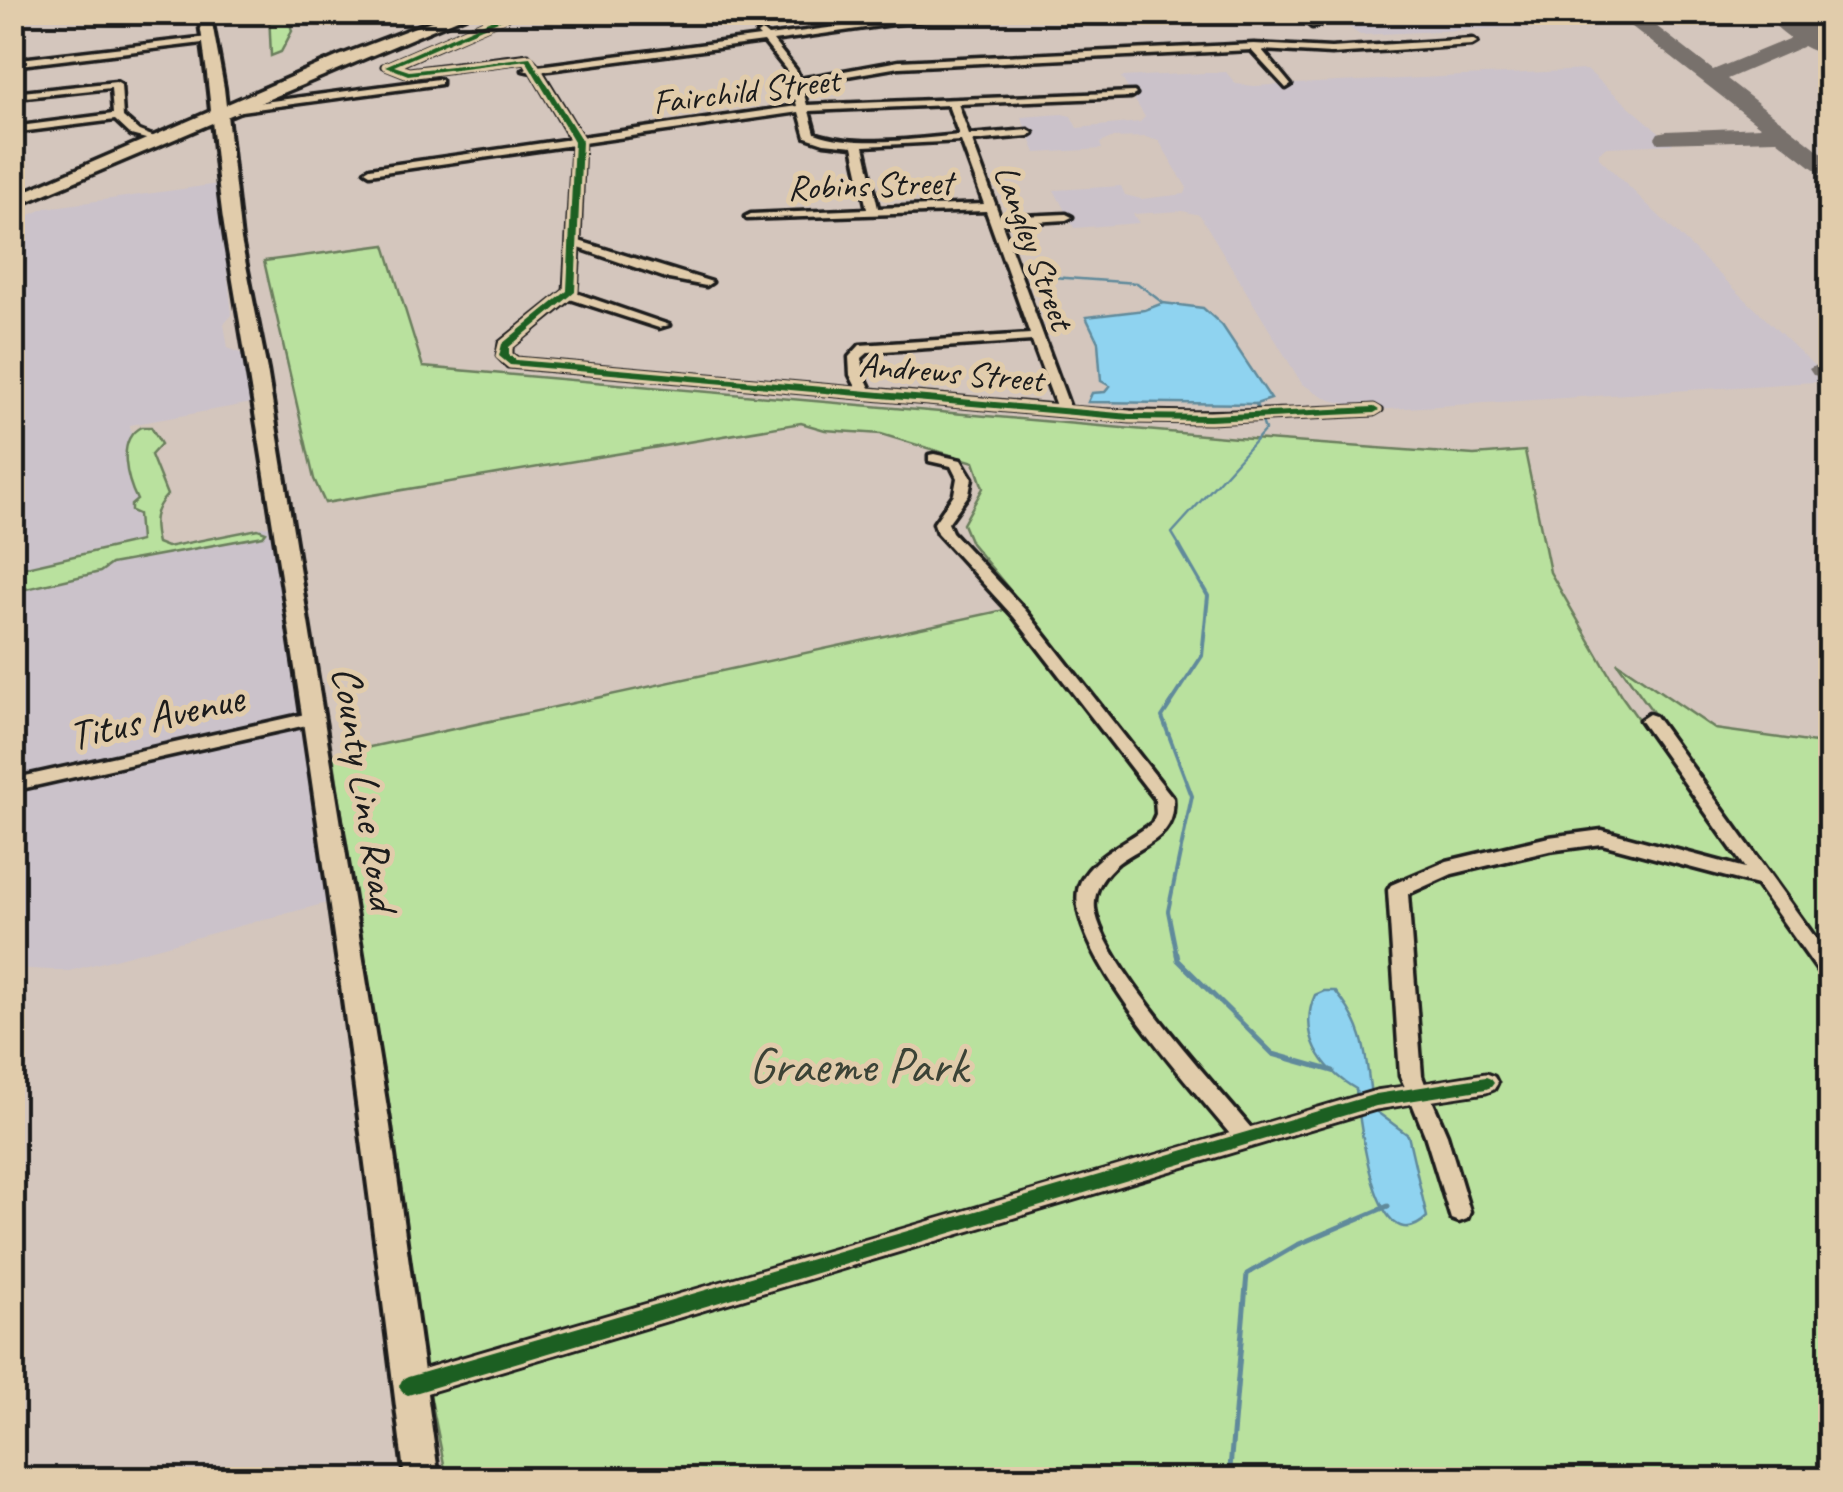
<svg xmlns="http://www.w3.org/2000/svg" width="1843" height="1492" font-family="Caveat,sans-serif">
<style>
.built{fill:#cbc2ca}
.green{fill:#b9e19e;stroke:#6a7e5d;stroke-width:2.5}
.water{fill:#8fd3f0;stroke:#618a9b;stroke-width:2.5}
.lines{fill:none;stroke-linecap:round;stroke-linejoin:round}
.stream-far2{stroke:#618a9b;stroke-width:2.5}
.stream-far1{stroke:#618a9b;stroke-width:4}
.stream{stroke:#618a9b;stroke-width:5}
.taxiway{fill:#78716c;fill-rule:evenodd}
.runway{fill:#78716c;fill-rule:evenodd}
.minor-casing{stroke:#1c1c1c;stroke-width:7}
.major-casing{stroke:#1c1c1c;stroke-width:8}
.highway-casing{stroke:#1c1c1c;stroke-width:7}
.minor{fill:#e1ccab;fill-rule:evenodd}
.major{fill:#e1ccab;fill-rule:evenodd}
.highway{fill:#e1ccab;fill-rule:evenodd}
.cycleway-casing{stroke:#e1ccab;stroke-width:7}
.cycleway{fill:#1b5e20;fill-rule:evenodd}
.labels{text-anchor:middle;dominant-baseline:central;stroke-width:10;stroke-linejoin:round;paint-order:stroke}
.far-street-label{font-size:35px;fill:#1c1c1c;stroke:#e1ccab}
.street-label{font-size:42px;fill:#1c1c1c;stroke:#e1ccab}
.near-park-label{font-size:50px;fill:#3b4336;stroke:#e1ccab}
</style>
<rect width="100%" height="100%" fill="#d4c6bd"/>
<filter id="ink" filterUnits="userSpaceOnUse"><feTurbulence type="fractalNoise" baseFrequency=".01" numOctaves="2"/><feDisplacementMap in="SourceGraphic" scale="20" xChannelSelector="R" yChannelSelector="G"/><feConvolveMatrix kernelMatrix="1 2 1 2 8 2 1 2 1" color-interpolation-filters="sRGB"/></filter>
<g filter="url(#ink)">
<!-- built -->
<g class="built">
<path d="M1328,13H1548L1563,25L1360,35Z"/>
<path d="M1587,70L1673,144L1608,147L1599,152V158L1830,381L1374,410L1330,400L1302,384L1200,215L1182,211L1133,214L1139,223L1074,228L1054,190L1121,186L1125,195L1141,199L1185,194L1187,188L1159,141L1145,137L1111,138L1100,143L1102,149L1036,153L1021,117L1062,114L1071,116L1077,128L1140,122L1145,117L1121,77L1226,72L1236,84L1254,86Z"/>
<path d="M218,184L232,315L224,324L228,348L245,355L252,403L130,425L141,551L273,525L334,901L69,971L13,968V222L46,208Z"/>
</g>
<!-- green -->
<g class="green">
<path d="M269,13V12L338,13L290,23L292,31L281,52L271,56Z"/>
<path d="M385,245L423,367L1237,438L1474,455L1525,451L1550,572L1621,695L1830,988V1479H447L428,1384L333,755L1023,606L971,543L963,524L983,488L974,462L881,434L825,430L801,423L325,503L314,479L264,261Z"/>
<path d="M141,427H151L161,444L151,455L167,495C153,510 152,523 157,543L167,547L258,529L266,532L263,536L111,564L100,572L13,592V570L140,541L138,514L131,511V505L137,500C128,482 115,440 141,427Z"/>
<path d="M1617,662L1715,729L1830,745V959Z"/>
</g>
<!-- water -->
<g class="water">
<path d="M1163,303L1203,308L1222,325L1271,399L1256,404L1088,402L1092,393L1105,392L1110,386L1101,381L1098,342L1086,317L1145,310Z"/>
<path d="M1324,991H1335C1369,1031 1365,1060 1373,1109L1408,1135L1427,1217C1374,1268 1359,1114 1356,1089C1321,1069 1298,1033 1315,995Z"/>
</g>
<g class="lines">
<!-- stream-far2 -->
<g class="stream-far2">
<path d="M1052,277L1137,283L1163,303"/>
<path d="M1181,548L1172,533L1265,430L1256,404"/>
</g>
<!-- stream-far1 -->
<path class="stream-far1" d="M1177,956L1168,911L1192,796L1162,717L1202,656L1208,596L1179,546"/>
<!-- stream -->
<g class="stream">
<path d="M1177,954L1178,960L1273,1054L1333,1071"/>
<path d="M1229,1480L1247,1274L1297,1245L1388,1206"/>
</g>
<!-- taxiway -->
<g class="taxiway">
<path d="M1638,12L1713,70L1788,39L1793,31V16H1807L1813,31L1802,47L1727,79L1830,159V177L1822,175L1777,140L1658,143L1655,138L1658,133L1666,131L1761,127L1627,23L1557,26L1547,20L1557,14Z"/>
<path d="M1823,361L1830,362V378L1813,375L1809,369Z"/>
</g>
<!-- runway -->
<path class="runway" d="M1764,12H1821L1830,19V56C1806,51 1778,33 1764,12Z"/>
<defs>
<g id="minor">
<path d="M507,12H520L397,66L409,70L528,55L538,66L760,37L757,34L762,31L768,36L949,12H978L773,41L796,70L800,79L899,61L1254,44L1331,48L1472,39L1477,42L1472,45L1331,54L1262,50L1291,85L1286,88L1251,50L899,67L801,84L807,105L1134,92L1136,94L1131,97L958,104L969,135L1028,130L1033,133L1028,136L972,141L1000,217L1066,214L1072,217L1066,220L1002,224L1070,408C1172,417 1272,411 1374,406L1381,410L1374,414L1210,422L1130,421L508,366L498,356L500,343L565,291L573,145L370,174L365,171L370,168L571,139L532,72L523,70L529,67L525,61L408,76L383,66ZM764,42L788,72L797,106L581,137L541,71ZM948,105L959,135C917,139 855,148 815,133L809,111ZM799,112L806,137L824,143L853,146L867,209L751,214L745,217L747,219L986,211L1030,334L860,345L849,357L850,375L857,389L517,359L511,355V347L570,299L659,328L669,325L576,293L579,248L669,279L706,286L712,282L579,241L583,143ZM961,141L984,204L878,208L864,146ZM1032,341L1056,406L871,390L864,375L862,358L869,352Z"/>
<path d="M1294,12H1304L1320,25L1312,27Z"/>
<path d="M208,37L213,40L211,42L12,66V60Z"/>
<path d="M438,79L441,80V84L226,113L221,110L226,107Z"/>
<path d="M116,82L121,85L123,117L139,131L157,138V142L131,135L115,120L12,133V127L113,114L111,88L16,98L12,97L13,93Z"/>
<path d="M934,454L961,460L972,478L969,494L948,523L952,532L1026,611L1173,798C1177,838 1145,843 1118,863C1104,875 1093,889 1095,909C1103,964 1212,1081 1251,1128L1376,1091L1405,1087L1400,1076L1388,890L1391,885L1447,861L1549,837L1602,830L1745,868L1640,720L1649,714L1655,716L1830,958V981L1823,978L1757,885L1602,844L1549,851L1452,874L1408,894L1422,1076L1425,1084L1486,1074L1494,1077L1497,1083L1494,1089L1486,1092L1432,1100L1447,1135L1470,1212L1467,1219L1459,1222L1451,1219L1425,1135L1412,1103L1376,1109L408,1398L399,1394L396,1386L399,1378L408,1374L1230,1134C1194,1089 1053,937 1081,881C1096,853 1128,842 1152,823L1156,814L1155,799L1014,617L937,533L934,523L954,494L957,478L951,466L929,461V455Z"/>
<path d="M314,712L323,718L320,722L12,791V779Z"/>
</g>
<path id="major" d="M198,12H210L224,88L241,240L267,370L390,1126L439,1480H405C355,1067 297,655 227,245C214,168 212,90 198,12Z"/>
<path id="highway" d="M455,12H474L12,208V197L339,56Z"/>
</defs>
<!-- minor casing -->
<use href="#minor" class="minor-casing"/>
<!-- major casing -->
<use href="#major" class="major-casing"/>
<!-- highway casing -->
<use href="#highway" class="highway-casing"/>
<!-- minor -->
<use href="#minor" class="minor"/>
<!-- major -->
<use href="#major" class="major"/>
<!-- highway -->
<use href="#highway" class="highway"/>
<defs>
<g id="cycleway">
<path d="M509,12H519L394,66L409,71L530,57L582,141L575,292L509,347V355L516,360L1130,414L1210,415L1374,407L1379,410L1374,413L1210,421L1130,420L510,365L499,356L502,344L567,291L574,141L526,60L408,75L385,66Z"/>
<path d="M1486,1077L1491,1079L1494,1083L1491,1087L1486,1089L1376,1106L408,1395L402,1392L399,1386L402,1380L408,1377L1376,1094Z"/>
</g>
</defs>
<!-- cycleway casing -->
<use href="#cycleway" class="cycleway-casing"/>
<!-- cycleway -->
<use href="#cycleway" class="cycleway"/>
</g>
</g>
<g class="labels">
<!-- far-street labels -->
<g class="far-street-label">
<text transform="translate(746 91) rotate(-7)">Fairchild Street</text>
<text transform="translate(870 185) rotate(-2)">Robins Street</text>
<text transform="translate(1034 247) rotate(70)">Langley Street</text>
<text transform="translate(951 372) rotate(5)">Andrews Street</text>
</g>
<!-- street labels -->
<g class="street-label">
<text transform="translate(156 717) rotate(-13)">Titus Avenue</text>
<text transform="translate(365 788) rotate(81)">County Line Road</text>
</g>
<!-- near-park labels -->
<g class="near-park-label">
<text x="858" y="1065">Graeme Park</text>
</g>
</g>
<!-- margin -->
<rect width="1843" height="1492" fill="none" stroke="#e1ccab" stroke-width="50"/>
<rect x="25" y="25" width="1793" height="1442" fill="none" stroke="#1c1c1c" stroke-width="4" filter="url(#ink)"/>
</svg>
